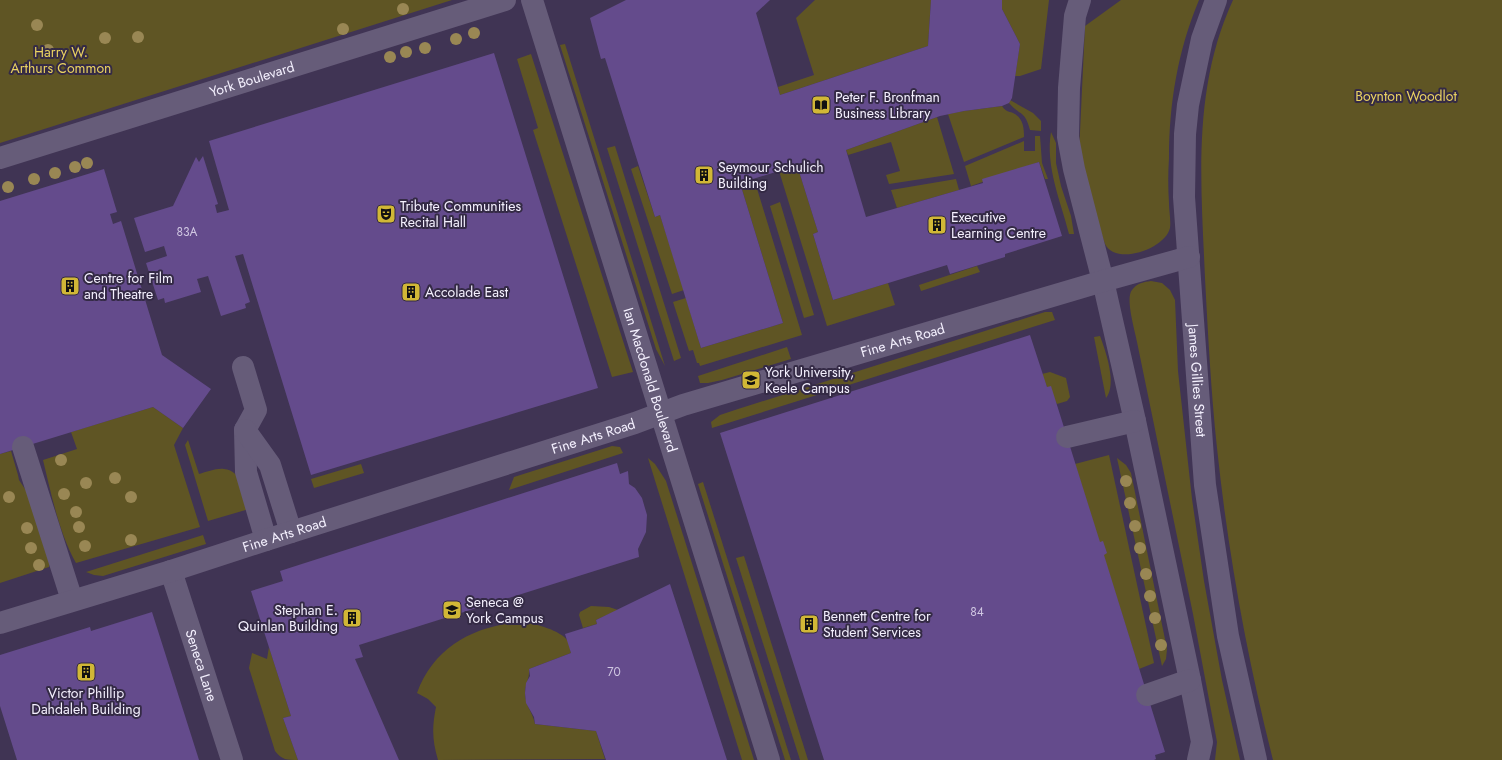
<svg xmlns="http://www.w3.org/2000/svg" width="1502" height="760" font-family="Jost,sans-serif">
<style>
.built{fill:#403454}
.green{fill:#5f5524}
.building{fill:#644b8c}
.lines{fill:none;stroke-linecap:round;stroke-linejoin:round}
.minor{stroke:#665c79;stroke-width:22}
.tree{fill:#998754}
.labels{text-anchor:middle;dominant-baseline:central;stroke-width:4;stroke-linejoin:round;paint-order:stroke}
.number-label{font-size:12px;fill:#d0c7e2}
.park-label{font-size:14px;fill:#ebd361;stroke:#342a45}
.street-label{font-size:14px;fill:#f4f0fe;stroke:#342a45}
.poi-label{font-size:14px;fill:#f4f0fe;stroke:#342a45;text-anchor:start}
</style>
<rect width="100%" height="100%" fill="#342a45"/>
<!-- built -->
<rect class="built" x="0" y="0" width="1502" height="760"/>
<!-- green -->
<g class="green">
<path d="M0,0H452L0,143Z"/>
<path d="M815,0H931L928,46L780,95L778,87L814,75L796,18Z"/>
<path d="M1002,0H1049L1041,69L1020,76H1015L1020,44L1002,9Z"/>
<path d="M1121,0H1199C1178,50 1169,103 1169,158C1168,173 1168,188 1169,203C1169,211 1171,220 1170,228C1165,249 1116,266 1105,244L1092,206L1079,153L1085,26Z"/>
<path d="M1233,0H1502V760H1273C1247,657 1228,553 1217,448C1211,391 1208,335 1205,278C1201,183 1192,89 1233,0Z"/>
<path d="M565,44L665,366L656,349L560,45Z"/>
<path d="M531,54L633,372L612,377L533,130L538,128L517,59Z"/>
<path d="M1010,100L1033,113L1041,121V131L1030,130C1025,110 1020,116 1009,103Z"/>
<path d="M1002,106C1006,112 1008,111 1013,113C1023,118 1024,127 1024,137L964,162L948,114L964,111Z"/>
<path d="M937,117L954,174L889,184L886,175L900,171L891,142L848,155L846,150Z"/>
<path d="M1051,132L1056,143V163L1061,186L1071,216L1074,234H1069C1061,202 1045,166 1051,132Z"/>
<path d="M1035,136H1040L1042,163L1048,179H1045L1039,162L971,186L965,166L1024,141V151H1035Z"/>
<path d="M615,146L681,358L674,361L607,148Z"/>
<path d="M797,165L818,232L813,234L833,300L888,283L895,305L827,326L779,171Z"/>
<path d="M638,166L655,217L660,215L684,290L672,294L631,169Z"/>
<path d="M754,179L802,335L700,366L699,363H697L693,350L689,351L673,302L686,298L701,348L783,323L740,183Z"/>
<path d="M956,179L959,190L897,208L891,190Z"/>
<path d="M780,202L814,315L804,318L770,206Z"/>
<path d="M977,266L980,272L921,291L919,285Z"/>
<path d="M1151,281L1162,283L1170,290L1175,300L1178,371L1192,499L1204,581L1222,680L1240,760H1215L1217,742L1193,614L1137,342C1135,331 1125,298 1132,290C1137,283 1144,282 1151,281Z"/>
<path d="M1045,312H1052L1055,320L712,428L711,422L720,415L738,409Z"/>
<path d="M1100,336C1106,352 1117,384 1106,398L1094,337Z"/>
<path d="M787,347L791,359L722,380L708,383H700L698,376Z"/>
<path d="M1050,372L1066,378L1070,397L1067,401L1057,404L1047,387L1042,374Z"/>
<path d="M153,407L183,428L174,445L200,527L76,563C59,533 51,493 43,460L77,449L71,432Z"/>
<path d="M188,440L199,474C207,472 216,468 224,469C242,470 245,496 249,509L208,521L185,445Z"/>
<path d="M612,446L620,447L623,453L509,490L514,477Z"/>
<path d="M11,451L18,475L19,480L27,492L50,561L49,567L0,583V454Z"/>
<path d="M1109,455L1154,663L1139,669L1075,464Z"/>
<path d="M648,458L655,464L666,481L754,760H742Z"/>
<path d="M1117,458L1126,465L1131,473L1167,649L1166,659L1162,666Z"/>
<path d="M361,464L364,473L314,488L311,479Z"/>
<path d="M703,482L791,760H785L698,484Z"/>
<path d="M203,535L206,544L103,576L94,575L86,572Z"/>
<path d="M744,556L808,760H800L736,558Z"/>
<path d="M591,606L609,607L618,610L596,620L597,624L583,628L579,615L580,612Z"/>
<path d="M523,622C536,624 560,630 568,641C570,644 570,650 571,653L529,669C530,678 525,684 525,693C525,705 533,713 535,724L596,731L605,759L438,760C432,740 432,727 436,707L428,699L417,693C434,646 476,625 523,622Z"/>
<path d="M269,647L291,716L283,718L298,760C287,760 282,760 275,751L249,668L252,653L267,659Z"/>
</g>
<!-- building -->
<g class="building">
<path d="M626,0H770L756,13L780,95L928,46L931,0H1002V9L1020,44L1012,98L1009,103L1002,106L964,111L940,116L846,150L866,217L983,183L982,179L1039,162L1062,236L1005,254V257L950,274L947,265L833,300L813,234L818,232L797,165L779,171L740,183L783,323L701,348L660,215L655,217L605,58L601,59L590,18Z"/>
<path d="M494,53L598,388L311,475L243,254L235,256L250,302L245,304L246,308L221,316L208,276L197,279L201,292L165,303L164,298L158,300L146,263L167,256L164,246L145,252L134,218L173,206L196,157L199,162L203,156L218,204L215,205L217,213L229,210L209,141Z"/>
<path d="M104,169L117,212L110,214L113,224L121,221L162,355L211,389L183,428L153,407L0,454V201Z"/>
<path d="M1030,335L1047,387L1051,386L1100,542L1103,541L1107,553L1104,555L1165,752L1155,755L1156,759L1154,760H824L720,433Z"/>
<path d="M617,463L620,474L628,471L629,484L635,488L642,498L647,515L646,532L638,549L639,557L359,645L363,657L355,659L399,760H298L283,718L291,716L251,591L283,581L280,571Z"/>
<path d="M670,584L727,760H606L596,731L535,724L534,717L526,703L525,693L526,683L530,676L529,669L571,653L565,634L597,624L596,620Z"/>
<path d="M152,612L199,760H17L0,706V655L90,627L91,631Z"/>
</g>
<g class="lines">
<!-- minor -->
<g class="minor">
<path id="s1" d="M532,0L769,760"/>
<path d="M1080,0L1075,16L1069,88L1068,137L1074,169L1103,281L1135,421L1190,680L1202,742L1198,760"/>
<path id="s2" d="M1216,0L1202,39L1188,105L1185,134L1184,197L1205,485L1228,636L1256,760"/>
<path id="s3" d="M0,158L505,0"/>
<path d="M243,367L256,410L245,430L246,472L266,540"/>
<path d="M245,430L270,465L291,532"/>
<path d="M1067,437L1135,421"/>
<path d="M23,447L72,600"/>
<path id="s4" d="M171,571L232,760"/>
<path id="s5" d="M0,623L171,571L266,540L635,423L683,405L1103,281L1189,257"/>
<path d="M1147,695L1190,680"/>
</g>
</g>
<!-- trees -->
<g class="tree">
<circle cx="403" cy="9" r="6"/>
<circle cx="37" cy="25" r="6"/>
<circle cx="343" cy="29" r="6"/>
<circle cx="474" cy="33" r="6"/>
<circle cx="138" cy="37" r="6"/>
<circle cx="105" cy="38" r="6"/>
<circle cx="456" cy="39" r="6"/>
<circle cx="425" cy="48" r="6"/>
<circle cx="48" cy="50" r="6"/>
<circle cx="406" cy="52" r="6"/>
<circle cx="390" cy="57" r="6"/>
<circle cx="87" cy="163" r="6"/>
<circle cx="75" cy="167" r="6"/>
<circle cx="55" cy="173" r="6"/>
<circle cx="34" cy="179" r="6"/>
<circle cx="8" cy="187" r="6"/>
<circle cx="61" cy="460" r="6"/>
<circle cx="115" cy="478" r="6"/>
<circle cx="1126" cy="481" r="6"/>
<circle cx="86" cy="483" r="6"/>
<circle cx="64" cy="494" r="6"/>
<circle cx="9" cy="497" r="6"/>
<circle cx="131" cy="497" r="6"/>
<circle cx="1130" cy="503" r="6"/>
<circle cx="76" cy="512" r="6"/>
<circle cx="1135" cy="526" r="6"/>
<circle cx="79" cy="527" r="6"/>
<circle cx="27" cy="528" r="6"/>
<circle cx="131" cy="540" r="6"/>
<circle cx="85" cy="546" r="6"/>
<circle cx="31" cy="548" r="6"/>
<circle cx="1140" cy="548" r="6"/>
<circle cx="39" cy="565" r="6"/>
<circle cx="1146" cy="574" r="6"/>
<circle cx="1150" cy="596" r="6"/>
<circle cx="1155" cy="618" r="6"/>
<circle cx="1161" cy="645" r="6"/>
</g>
<!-- icons -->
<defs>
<symbol id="library-square" viewBox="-11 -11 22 22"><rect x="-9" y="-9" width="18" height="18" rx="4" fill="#d1b736" stroke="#342a45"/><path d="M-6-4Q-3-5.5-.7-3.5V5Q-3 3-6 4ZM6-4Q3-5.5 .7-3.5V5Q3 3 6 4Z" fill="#111"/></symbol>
<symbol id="building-square" viewBox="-11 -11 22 22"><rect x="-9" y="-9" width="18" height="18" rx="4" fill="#d1b736" stroke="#342a45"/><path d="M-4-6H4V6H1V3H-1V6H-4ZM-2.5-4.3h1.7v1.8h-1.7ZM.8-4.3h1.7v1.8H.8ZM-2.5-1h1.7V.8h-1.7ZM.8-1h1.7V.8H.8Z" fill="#111"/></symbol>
<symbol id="theatre-square" viewBox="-11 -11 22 22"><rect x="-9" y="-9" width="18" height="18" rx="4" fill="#d1b736" stroke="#342a45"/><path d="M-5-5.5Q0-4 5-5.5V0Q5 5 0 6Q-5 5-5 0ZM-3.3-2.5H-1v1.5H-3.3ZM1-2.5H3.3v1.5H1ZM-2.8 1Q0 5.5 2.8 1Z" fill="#111"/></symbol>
<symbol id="university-square" viewBox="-11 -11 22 22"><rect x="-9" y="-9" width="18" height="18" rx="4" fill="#d1b736" stroke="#342a45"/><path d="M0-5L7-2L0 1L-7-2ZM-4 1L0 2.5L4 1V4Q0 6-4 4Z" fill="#111"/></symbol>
</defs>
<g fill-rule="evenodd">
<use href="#library-square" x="810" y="94" width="22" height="22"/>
<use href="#building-square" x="693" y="164" width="22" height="22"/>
<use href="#theatre-square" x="375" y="203" width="22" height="22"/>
<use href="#building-square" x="926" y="214" width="22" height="22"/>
<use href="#building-square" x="59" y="275" width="22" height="22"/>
<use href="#building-square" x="400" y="281" width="22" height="22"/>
<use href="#university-square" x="740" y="369" width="22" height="22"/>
<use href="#university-square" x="441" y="599" width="22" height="22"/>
<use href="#building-square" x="341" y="607" width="22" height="22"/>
<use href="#building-square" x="798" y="613" width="22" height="22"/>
<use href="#building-square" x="75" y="661" width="22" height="22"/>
</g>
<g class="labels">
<!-- number labels -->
<g class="number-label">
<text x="187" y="232">83A</text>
<text x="977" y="612">84</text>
<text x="614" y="672">70</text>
</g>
<!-- park labels -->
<g class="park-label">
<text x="61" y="52">Harry W.<tspan x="61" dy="16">Arthurs Common</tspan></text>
<text x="1406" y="96">Boynton Woodlot</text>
</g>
<!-- street labels -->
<g class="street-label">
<text stroke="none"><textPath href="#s3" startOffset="264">York Boulevard</textPath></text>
<text stroke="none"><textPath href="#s5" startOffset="946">Fine Arts Road</textPath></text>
<text stroke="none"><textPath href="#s1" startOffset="398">Ian Macdonald Boulevard</textPath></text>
<text stroke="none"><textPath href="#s2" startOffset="385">James Gillies Street</textPath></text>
<text stroke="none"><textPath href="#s5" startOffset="622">Fine Arts Road</textPath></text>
<text stroke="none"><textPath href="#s5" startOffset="298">Fine Arts Road</textPath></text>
<text stroke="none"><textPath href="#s4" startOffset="99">Seneca Lane</textPath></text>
</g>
<!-- poi labels -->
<g class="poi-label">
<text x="835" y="97">Peter F. Bronfman<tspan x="835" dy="16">Business Library</tspan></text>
<text x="718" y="167">Seymour Schulich<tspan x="718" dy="16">Building</tspan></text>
<text x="400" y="206">Tribute Communities<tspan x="400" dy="16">Recital Hall</tspan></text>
<text x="951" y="217">Executive<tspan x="951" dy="16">Learning Centre</tspan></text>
<text x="84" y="278">Centre for Film<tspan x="84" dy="16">and Theatre</tspan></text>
<text x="425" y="292">Accolade East</text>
<text x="765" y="372">York University,<tspan x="765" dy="16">Keele Campus</tspan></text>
<text x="466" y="602">Seneca @<tspan x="466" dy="16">York Campus</tspan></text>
<text x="338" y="610" text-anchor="end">Stephan E.<tspan x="338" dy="16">Quinlan Building</tspan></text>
<text x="823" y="616">Bennett Centre for<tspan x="823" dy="16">Student Services</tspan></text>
<text x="86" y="693" text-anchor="middle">Victor Phillip<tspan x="86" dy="16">Dahdaleh Building</tspan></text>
</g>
</g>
</svg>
